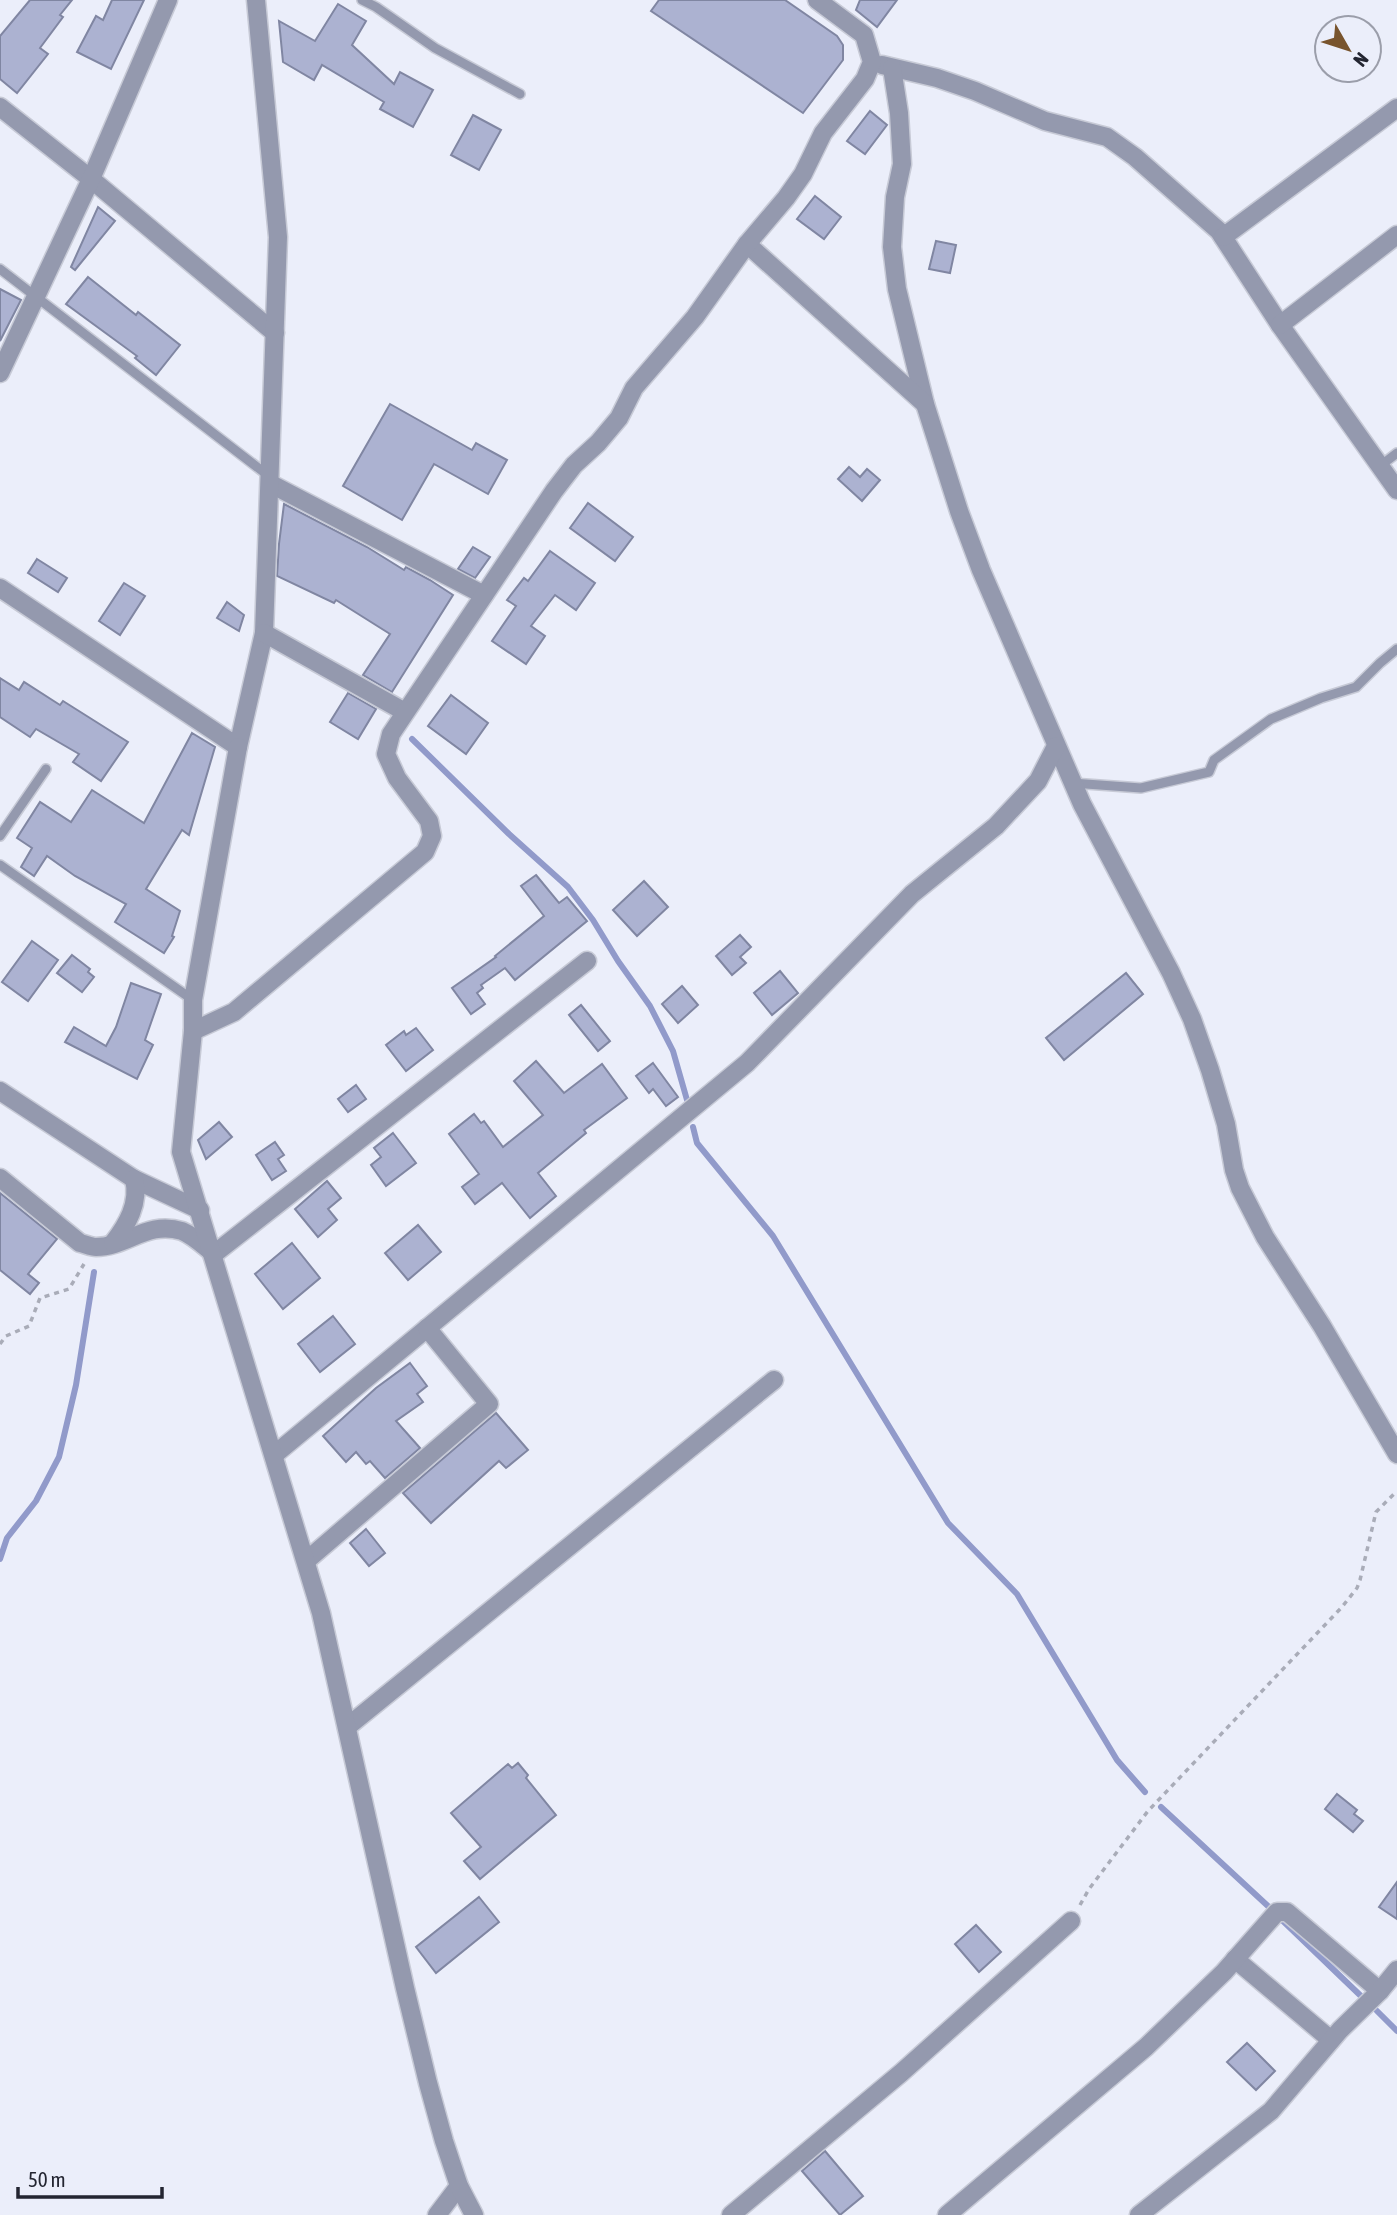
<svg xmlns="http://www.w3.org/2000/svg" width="1397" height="2215" font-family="'Asap Condensed',sans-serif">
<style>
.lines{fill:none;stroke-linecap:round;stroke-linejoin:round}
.stream{stroke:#919aca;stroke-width:6}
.building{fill:#acb2d1;stroke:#8086a2;stroke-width:2}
.service-casing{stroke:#c7cad6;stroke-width:12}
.minor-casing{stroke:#c7cad6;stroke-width:21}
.tertiary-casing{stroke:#c7cad6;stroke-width:21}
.path{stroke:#a9acb8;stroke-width:3.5;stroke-dasharray:5 5;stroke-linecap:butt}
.service{stroke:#9499ae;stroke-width:9}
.minor{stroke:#9499ae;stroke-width:18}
.tertiary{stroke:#9499ae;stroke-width:18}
</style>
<rect width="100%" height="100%" fill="#ebeefa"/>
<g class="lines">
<!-- stream -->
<g class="stream">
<path d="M412,739L509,834L568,887L593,920L618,961L650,1006L673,1051L687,1100"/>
<path d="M693,1127L697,1143L773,1236L948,1523L1017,1594L1117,1760L1145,1792"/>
<path d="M0,1559L7,1538L36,1501L59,1457L76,1385L94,1272"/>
<path d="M1161,1807L1269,1907"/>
<path d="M1283,1921L1363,1998"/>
<path d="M1377,2011L1397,2031"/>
</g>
</g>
<!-- building -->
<g class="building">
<path d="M30,0H72L60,15L63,17L40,48L48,54L17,93L0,79V36Z"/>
<path d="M112,0H144L111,69L77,52L96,16L103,20Z"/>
<path d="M659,0H785L837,36L843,45V60L803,113L651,11Z"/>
<path d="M860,0H897L877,27L856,10Z"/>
<path d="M338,4L366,21L352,45L394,84L400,72L433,90L413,127L380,109L384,102L322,65L314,80L283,62L279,21L315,41Z"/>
<path d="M870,111L887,125L865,154L847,141Z"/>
<path d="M473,115L501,130L479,170L451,155Z"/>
<path d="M815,196L841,217L824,239L797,219Z"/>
<path d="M98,207L115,221L75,270L71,267Z"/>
<path d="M936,241L956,245L950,273L929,269Z"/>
<path d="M88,277L136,315L138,312L180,345L156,375L135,358L137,356L66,304Z"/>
<path d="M0,289L21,300L0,341Z"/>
<path d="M390,404L472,450L476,443L507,460L488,494L434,464L402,520L343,486Z"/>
<path d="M849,467L860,477L867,469L880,480L862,501L838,479Z"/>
<path d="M588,503L633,537L615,561L570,528Z"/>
<path d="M284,504L367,547L404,570L406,567L430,580L453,595L392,692L363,675L390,634L336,600L334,603L277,576L279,544Z"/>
<path d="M473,547L490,557L475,578L458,569Z"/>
<path d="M550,551L595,583L576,610L555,595L531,626L545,636L526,664L492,641L516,606L507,600L524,578L528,581Z"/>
<path d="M37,559L67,578L58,592L28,573Z"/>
<path d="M124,583L145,596L120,635L99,621Z"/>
<path d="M227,602L244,615L239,631L217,618Z"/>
<path d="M0,678L19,690L24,682L60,705L63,701L128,742L101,781L73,762L79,754L36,729L30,737L0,717Z"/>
<path d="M348,693L376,709L358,739L330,722Z"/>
<path d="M451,695L488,723L466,754L428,726Z"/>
<path d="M192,733L215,747L189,835L182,830L146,889L180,911L172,936L174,937L164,953L115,922L126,904L75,876L47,856L34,876L21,867L32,848L17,838L40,802L71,822L92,790L144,823Z"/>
<path d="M536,875L559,903L567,897L587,921L515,980L505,968L481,985L483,988L477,993L485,1004L471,1014L452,988L496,957L495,956L544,916L521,886Z"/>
<path d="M644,881L668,907L637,936L613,910Z"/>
<path d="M740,935L751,947L740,957L746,963L732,975L716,956Z"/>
<path d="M32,941L58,960L28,1001L2,982Z"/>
<path d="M72,955L90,969L88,972L94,977L82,992L57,973Z"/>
<path d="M780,971L798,993L772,1015L754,993Z"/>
<path d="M1126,973L1143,994L1064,1060L1046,1038Z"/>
<path d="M131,983L161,994L145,1040L153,1045L137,1079L65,1042L74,1027L106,1046L116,1027Z"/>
<path d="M682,986L698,1005L678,1023L662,1004Z"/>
<path d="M581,1005L610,1041L598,1051L569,1015Z"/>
<path d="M416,1028L433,1050L406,1071L386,1045L404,1031L406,1035Z"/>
<path d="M536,1061L564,1093L602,1064L627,1098L584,1130L586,1133L538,1173L556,1196L530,1218L502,1183L475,1204L462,1187L479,1174L449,1134L474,1114L481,1123L484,1121L503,1147L543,1115L514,1081Z"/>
<path d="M653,1063L678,1097L666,1106L653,1089L649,1093L636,1076Z"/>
<path d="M356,1085L366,1099L348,1112L338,1099Z"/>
<path d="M219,1122L232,1137L206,1159L198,1140Z"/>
<path d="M393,1133L416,1163L386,1186L371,1165L381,1157L374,1148Z"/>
<path d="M275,1142L284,1155L278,1159L286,1171L272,1180L256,1155Z"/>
<path d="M327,1181L341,1198L328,1209L337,1220L318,1237L295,1209Z"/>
<path d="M0,1193L57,1239L28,1274L39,1283L30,1294L0,1270Z"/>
<path d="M418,1225L441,1252L408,1280L385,1253Z"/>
<path d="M292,1243L320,1278L283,1309L255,1274Z"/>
<path d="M333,1316L355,1344L320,1372L298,1344Z"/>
<path d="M410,1363L427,1386L417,1394L423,1402L396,1421L420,1448L385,1478L370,1461L366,1464L356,1452L346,1462L323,1436L376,1388Z"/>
<path d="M496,1413L528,1450L506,1468L499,1461L431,1523L403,1493Z"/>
<path d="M366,1529L385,1553L369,1566L350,1543Z"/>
<path d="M518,1763L528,1775L526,1778L556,1815L480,1879L464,1861L481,1847L451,1813L508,1764L512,1768Z"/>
<path d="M1337,1794L1357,1810L1354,1814L1363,1821L1353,1832L1325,1809Z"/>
<path d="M1397,1882V1919L1379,1907Z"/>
<path d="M479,1897L499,1922L436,1973L416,1947Z"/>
<path d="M976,1925L1001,1952L979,1972L955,1944Z"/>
<path d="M1247,2043L1275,2071L1256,2090L1227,2062Z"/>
<path d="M825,2151L863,2196L840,2215L802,2171Z"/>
</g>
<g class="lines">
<defs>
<g id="service">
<path d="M362,0L376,7L435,48L520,94"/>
<path d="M0,269L270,477"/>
<path d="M1380,466L1397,453"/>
<path d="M1072,783L1141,788L1209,772L1214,760L1271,719L1321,698L1356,687L1380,663L1397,649"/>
<path d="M0,836L46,769"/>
<path d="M0,865L193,1000"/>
</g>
<g id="minor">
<path d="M882,65L937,78L975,91L1045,121L1107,137L1135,157L1219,231L1280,325L1397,490"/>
<path d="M892,68L899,113L902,164L895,197L892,247L897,289L925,404L959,511L981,570L1082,804L1171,973L1192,1019L1210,1070L1226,1124L1234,1170L1240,1188L1265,1237L1322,1326L1397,1454"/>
<path d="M0,107L91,179L275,333"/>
<path d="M1223,237L1397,108"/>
<path d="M747,244L925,404"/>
<path d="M1280,325L1397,235"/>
<path d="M0,373L91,179L168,0"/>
<path d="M271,484L484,595"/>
<path d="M0,588L238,747L264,633L278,237L256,0"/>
<path d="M264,633L405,712"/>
<path d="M193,1031L234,1012L425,852L432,836L429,821L397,778L386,754L391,734L554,491L574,465L598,443L619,418L634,388L695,317L747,244L786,198L803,174L823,133L865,79L872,62L864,35L817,0"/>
<path d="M0,1091L134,1179L200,1210"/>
<path d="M0,1178L80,1243C85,1244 91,1247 96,1247C127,1247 147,1220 182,1231C194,1236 204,1246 214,1254L587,961"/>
<path d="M113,1243C127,1225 140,1203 134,1179"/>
<path d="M274,1455L747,1063L912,894L996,826L1038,781L1056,746"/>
<path d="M306,1561L489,1404L427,1328"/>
<path d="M347,1727L774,1380"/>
<path d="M1235,1959L1331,2040"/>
<path d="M437,2215L459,2186"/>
<path d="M731,2215L901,2073L1071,1921"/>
<path d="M947,2215L1146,2047L1224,1972L1277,1912H1287L1380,1991"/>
<path d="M1139,2215L1271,2111L1340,2030L1380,1991L1397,1970"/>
</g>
<path id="tertiary" d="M238,747L193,1000V1031L181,1152L321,1613L405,1988L428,2083L444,2141L459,2186L474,2215"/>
</defs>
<!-- service casing -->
<use href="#service" class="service-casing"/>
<!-- minor casing -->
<use href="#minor" class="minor-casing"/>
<!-- tertiary casing -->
<use href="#tertiary" class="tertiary-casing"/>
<!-- path -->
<g class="path">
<path d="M0,1344L6,1336L29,1326L40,1298L69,1289L84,1264"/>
<path d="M1080,1905L1089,1889L1148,1811L1342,1607L1357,1588L1360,1580L1376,1512L1397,1491"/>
</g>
<!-- service -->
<use href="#service" class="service"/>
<!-- minor -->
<use href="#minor" class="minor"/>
<!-- tertiary -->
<use href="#tertiary" class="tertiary"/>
</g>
<!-- north arrow -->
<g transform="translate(1348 49) rotate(129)"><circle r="33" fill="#ebeefa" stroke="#9b9eaa" stroke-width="2"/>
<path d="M0-5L12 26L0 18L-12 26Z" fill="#78542d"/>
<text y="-10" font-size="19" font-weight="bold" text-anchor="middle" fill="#232531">N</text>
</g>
<!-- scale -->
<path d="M18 2187v10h144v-10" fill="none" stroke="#232531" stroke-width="3.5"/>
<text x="28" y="2187" font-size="21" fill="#232531" stroke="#ebeefa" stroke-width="5" paint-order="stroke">50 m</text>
</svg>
